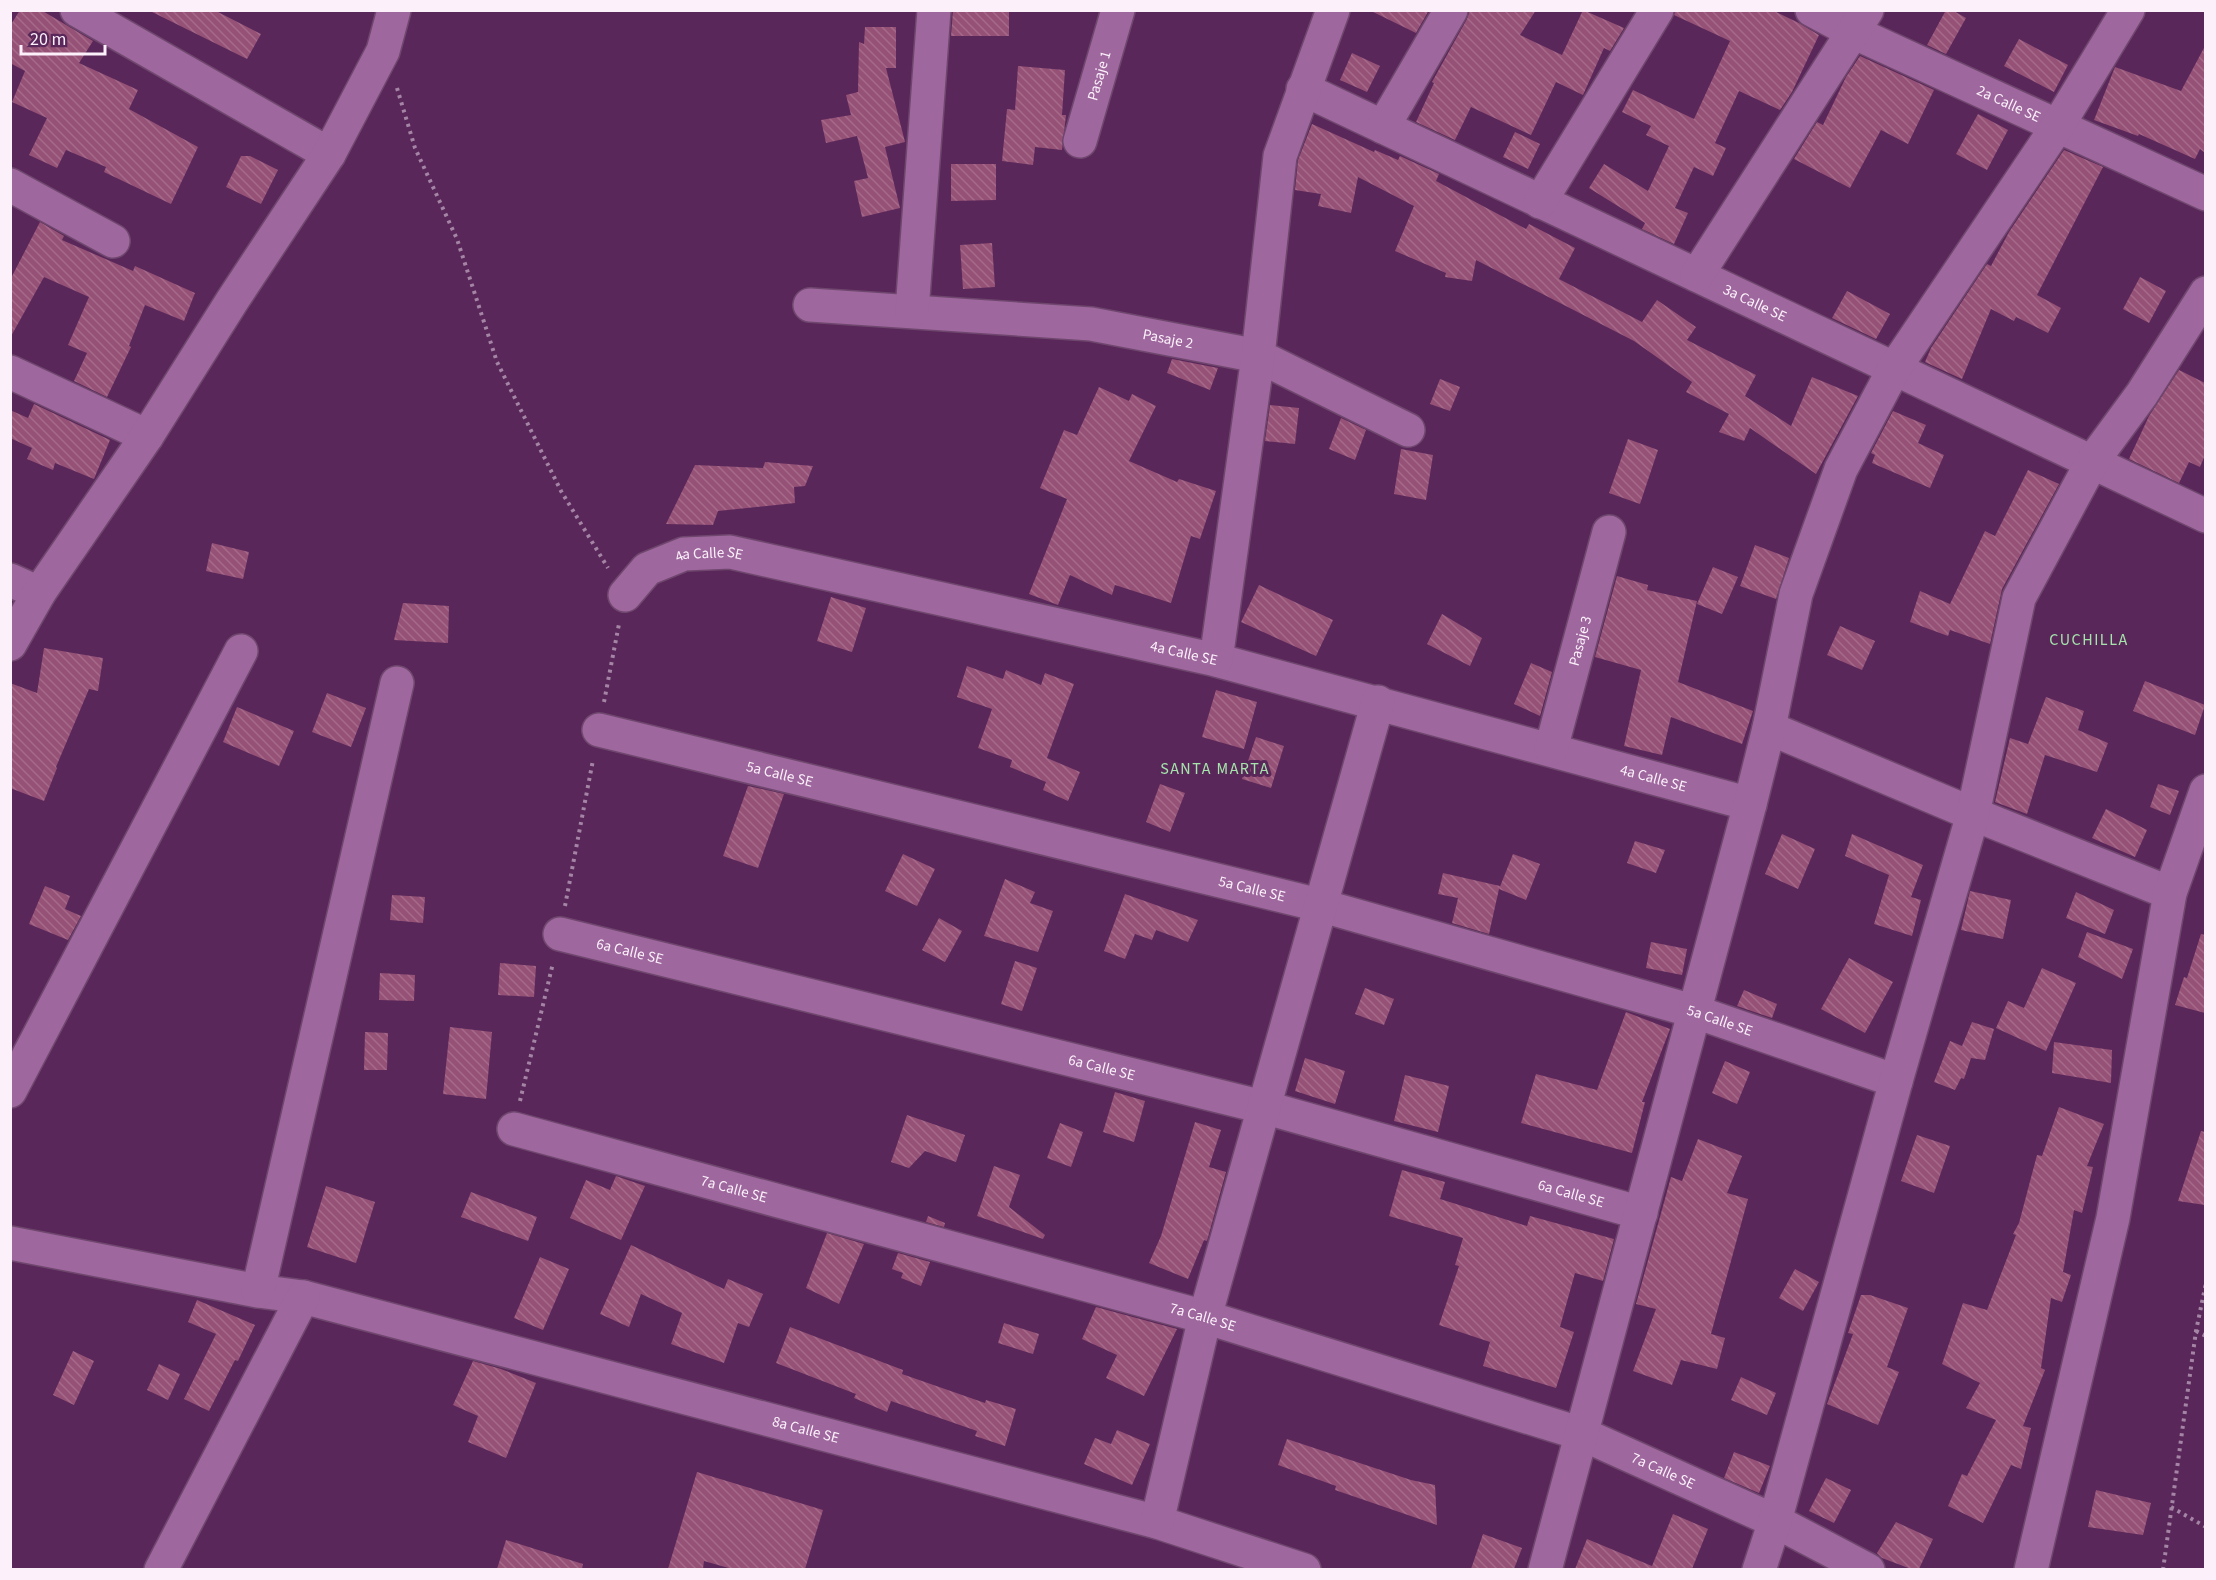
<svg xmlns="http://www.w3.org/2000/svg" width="2216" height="1580" font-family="'Source Sans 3',sans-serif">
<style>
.building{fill:url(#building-back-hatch)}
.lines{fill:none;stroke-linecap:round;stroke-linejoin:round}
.minor-casing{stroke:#6f476e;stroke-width:36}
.path{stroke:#a585a5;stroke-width:4;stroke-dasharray:3 4.5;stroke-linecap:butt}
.minor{stroke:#9e679d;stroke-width:33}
.labels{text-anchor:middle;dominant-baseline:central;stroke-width:6;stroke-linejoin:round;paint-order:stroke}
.street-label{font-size:15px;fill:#fcf0fb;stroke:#592759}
.neighbourhood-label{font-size:16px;letter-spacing:1.5px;fill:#a5e4ab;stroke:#592759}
</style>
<defs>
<pattern id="building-back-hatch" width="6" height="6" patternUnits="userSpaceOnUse" patternTransform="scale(1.5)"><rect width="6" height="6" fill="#955176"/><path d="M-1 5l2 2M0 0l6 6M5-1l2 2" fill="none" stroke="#a56a8a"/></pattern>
</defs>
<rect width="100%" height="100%" fill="#592759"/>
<!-- building -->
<g class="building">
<path d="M20,10H41L93,41L79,63L138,90L129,109L198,147L171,204L104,172L106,167L66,150L57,168L29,155L47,118L12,102L25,71L10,63V26Z"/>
<path d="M148,10H214L261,34L247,59Z"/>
<path d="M953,10H1009V36H951Z"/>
<path d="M1369,10H1429L1416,33Z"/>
<path d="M1470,10H1536L1520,35L1562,55L1583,10L1624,28L1610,51L1604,48L1583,95L1556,82L1531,135L1471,107L1455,140L1416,122L1434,83L1432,82L1467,19Z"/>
<path d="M1676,10H1772L1799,23L1819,35L1792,92L1780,110L1739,91L1715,143L1726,148L1713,176L1694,167L1675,208L1688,213L1674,244L1642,229L1645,223L1589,188L1604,164L1648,191L1669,146L1646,135L1651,126L1622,112L1633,90L1694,119L1730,41L1674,15Z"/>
<path d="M1946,10H1952L1966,18L1946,54L1927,45Z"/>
<path d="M865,27H896V68H886L905,142L885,147L900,208L862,217L854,181L868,178L857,136L826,143L821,120L851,115L846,95L858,92L859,42L864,44Z"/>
<path d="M2019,39L2068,65L2054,92L2004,66Z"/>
<path d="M2205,46V153L2200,149L2195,159L2139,134L2138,136L2094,120L2115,67L2181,91Z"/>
<path d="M1352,53L1380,66L1367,92L1340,80Z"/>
<path d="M1860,56L1934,90L1908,144L1881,130L1850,188L1794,159L1817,122L1823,125L1846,77Z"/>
<path d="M1018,66L1065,70L1062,115H1066L1062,150L1035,147L1033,165L1002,161L1007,109L1015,110Z"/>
<path d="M1978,114L2008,130L1987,170L1956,154Z"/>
<path d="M1312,124L1374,152L1375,150L1398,160L1400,156L1439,174L1436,181L1526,229L1529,224L1575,248L1559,279L1642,322L1657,300L1696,327L1687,340L1756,375L1745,396L1791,426L1812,377L1858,396L1816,474L1750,428L1744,441L1719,432L1729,414L1686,392L1692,382L1634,341L1476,260L1472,281L1445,277L1446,273L1395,251L1414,206L1358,177L1351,213L1318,206L1321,194L1295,190L1298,160Z"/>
<path d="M1515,132L1540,144L1528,169L1503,157Z"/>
<path d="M2064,150L2103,167L2037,295L2061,308L2048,333L2016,317L2014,321L1991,309L1962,379L1925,362L1931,348L1987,264L1991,266L2009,232Z"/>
<path d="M241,156H250L278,170L261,204L226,187Z"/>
<path d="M951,164H996V200L951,201Z"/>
<path d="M40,222L64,236L62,240L133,271L135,266L195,293L184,321L145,305L129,346L131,347L107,397L74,381L87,353L68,345L89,297L44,277L10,338V280Z"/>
<path d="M992,243L995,287L963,289L960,245Z"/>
<path d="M2140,277L2166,291L2149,323L2123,309Z"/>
<path d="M1847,291L1890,314L1876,339L1832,318Z"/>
<path d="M1172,359L1218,368L1210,390L1167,373Z"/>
<path d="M2179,370L2205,383V455L2200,467L2189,462L2179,483L2129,459L2149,416Z"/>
<path d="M1440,379L1460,387L1450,411L1430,404Z"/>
<path d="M1099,387L1129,401L1132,394L1156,406L1129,461L1177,482L1179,479L1216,491L1200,539L1191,536L1171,603L1115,585L1112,595L1070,575L1058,605L1029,594L1067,499L1040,488L1064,430L1077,435Z"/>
<path d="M34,404L110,440L94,479L55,463L53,470L27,459L32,448L10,438V410L28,418Z"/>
<path d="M1270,405L1299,408L1295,444L1265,441Z"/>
<path d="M1893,411L1926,425L1918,443L1944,455L1930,488L1872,463L1875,455L1871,453Z"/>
<path d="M1341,418L1366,430L1355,460L1329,449Z"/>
<path d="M1628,439L1658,450L1640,504L1609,493Z"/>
<path d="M1401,449L1433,455L1426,500L1394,494Z"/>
<path d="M765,462L813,466L805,486L794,487L795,503L718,511L713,525L666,524L695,465L763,468Z"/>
<path d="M2028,470L2059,484L2002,589L1990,644L1950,630L1948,636L1910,622L1920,591L1950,604L1985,531L1995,536Z"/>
<path d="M212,543L249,552L243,579L206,571Z"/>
<path d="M1755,545L1789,558L1776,599L1740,586Z"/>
<path d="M1713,567L1738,577L1722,614L1697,604Z"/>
<path d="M1617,576L1648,585L1647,590L1697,601L1678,682L1753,711L1742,744L1671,717L1662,755L1624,746L1641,670L1595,657Z"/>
<path d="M1259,585L1333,620L1316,656L1241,622Z"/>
<path d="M831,597L866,608L852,652L817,641Z"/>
<path d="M403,603L449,606L448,643L394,640Z"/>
<path d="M1442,614L1482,638L1470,666L1427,644Z"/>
<path d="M1840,626L1875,641L1862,670L1827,655Z"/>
<path d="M44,648L103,658L98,691L89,689L56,767L57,768L44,801L10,788V683L37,693Z"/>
<path d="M1531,663L1552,672L1540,716L1514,704Z"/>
<path d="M967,666L1003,679L1006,670L1041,685L1045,673L1074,684L1047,758L1080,772L1068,801L1043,790L1046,782L1010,767L1012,760L978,748L992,709L957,697Z"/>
<path d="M2145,681L2205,705L2195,735L2133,711Z"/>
<path d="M1216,690L1257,702L1244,749L1202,737Z"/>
<path d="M327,693L366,708L351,747L312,732Z"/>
<path d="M2046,697L2084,711L2078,730L2108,743L2097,772L2045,755L2027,814L1995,802L2010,738L2028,744Z"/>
<path d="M237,707L294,731L279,766L223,742Z"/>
<path d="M1256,737L1284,746L1271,788L1242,779Z"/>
<path d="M1160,784L1185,793L1170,832L1146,822Z"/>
<path d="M2158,784L2179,791L2170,815L2150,807Z"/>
<path d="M748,786L784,794L758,868L723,856Z"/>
<path d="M2106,809L2147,830L2135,857L2092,838Z"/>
<path d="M1782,834L1815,849L1798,889L1765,874Z"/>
<path d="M1852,834L1923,865L1911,897L1921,900L1912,936L1874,924L1889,875L1845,856Z"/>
<path d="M1635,841L1665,850L1656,873L1627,863Z"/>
<path d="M903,854L935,869L917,906L885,891Z"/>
<path d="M1513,854L1540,864L1526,900L1499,889L1489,934L1452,923L1458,898L1438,894L1443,873L1500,886L1499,889Z"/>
<path d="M1005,879L1035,892L1030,903L1053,911L1038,952L984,936Z"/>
<path d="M45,886L70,896L65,909L81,916L68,940L29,924Z"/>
<path d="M1970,891L2011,900L2003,939L1961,930Z"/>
<path d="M2076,892L2114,910L2105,934L2066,918Z"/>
<path d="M1125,894L1198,920L1188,942L1156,930L1152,940L1135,934L1125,959L1104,951Z"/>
<path d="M392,895L425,897L423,923L390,920Z"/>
<path d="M939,918L962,931L945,962L922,950Z"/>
<path d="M2087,932L2133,949L2122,979L2078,957Z"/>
<path d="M2201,934L2205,935V1013L2175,1005L2184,977L2187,978Z"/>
<path d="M1651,942L1687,949L1682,975L1646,968Z"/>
<path d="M1849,958L1893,982L1865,1033L1821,1009Z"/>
<path d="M1015,961L1037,968L1022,1011L1001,1004Z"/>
<path d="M500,963L536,966L534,997L498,995Z"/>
<path d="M2042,968L2076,983L2046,1051L1996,1028L2008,1001L2024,1008Z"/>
<path d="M380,973L415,975L414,1001L379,1000Z"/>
<path d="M1365,988L1394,999L1384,1025L1355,1014Z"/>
<path d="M1744,990L1777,1004L1772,1018L1737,1006Z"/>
<path d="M1626,1012L1670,1029L1642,1102H1645L1632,1153L1521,1123L1536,1074L1597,1090Z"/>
<path d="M1972,1022L1994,1029L1985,1060L1971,1058L1964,1079L1961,1078L1955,1090L1934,1082L1950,1041L1962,1046Z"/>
<path d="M450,1027L492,1032L486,1099L443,1094Z"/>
<path d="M365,1032L388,1033L387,1070H364Z"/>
<path d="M2054,1042L2112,1050L2111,1083L2052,1073Z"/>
<path d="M1305,1058L1345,1071L1335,1104L1295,1091Z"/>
<path d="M1725,1061L1750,1072L1737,1104L1712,1093Z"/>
<path d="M1405,1075L1449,1086L1438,1132L1394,1121Z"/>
<path d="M1115,1092L1145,1101L1134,1142L1103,1132Z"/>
<path d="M2059,1107L2104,1124L2087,1166L2093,1167L2082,1213L2074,1210L2063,1272L2071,1275L2062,1302L2051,1298L2041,1368L2045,1370L2023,1426L2031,1428L2021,1469L2011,1465L1983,1523L1948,1506L1962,1474L1967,1476L1996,1420L1966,1408L1980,1383L1942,1364L1963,1303L1987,1310L2016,1235L2013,1234L2019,1223L2037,1155L2042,1156Z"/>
<path d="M907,1115L965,1135L956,1162L925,1151L909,1168L891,1162Z"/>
<path d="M1195,1122L1221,1130L1209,1167L1226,1172L1207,1241L1204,1240L1188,1279L1149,1263L1161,1236Z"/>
<path d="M1060,1123L1083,1132L1071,1167L1047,1158Z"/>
<path d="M2201,1131L2205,1132V1205L2178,1201Z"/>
<path d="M1917,1135L1950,1146L1934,1193L1901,1181Z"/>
<path d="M1698,1139L1742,1156L1727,1193L1748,1199L1711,1334L1725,1338L1717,1369L1681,1360L1672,1385L1633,1371L1656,1309L1636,1304L1671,1177L1682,1181Z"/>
<path d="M994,1166L1020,1175L1009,1207L1045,1235L1043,1239L977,1216Z"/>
<path d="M1402,1170L1445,1182L1440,1199L1527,1226L1530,1216L1614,1239L1603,1281L1575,1273L1560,1327L1574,1332L1556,1388L1483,1366L1490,1342L1439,1325L1459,1266L1455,1265L1463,1238L1389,1216Z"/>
<path d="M616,1176L645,1186L621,1240L570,1218L586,1180L610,1190Z"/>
<path d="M326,1186L375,1202L356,1263L307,1247Z"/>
<path d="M471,1192L537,1217L528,1241L461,1217Z"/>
<path d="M928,1216L945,1223L944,1227L926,1222Z"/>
<path d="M827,1233L864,1244L839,1304L806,1288Z"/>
<path d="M631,1245L724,1289L728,1279L763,1294L749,1327L738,1323L724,1363L671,1344L682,1313L641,1294L629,1327L600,1314Z"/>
<path d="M898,1253L930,1262L921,1286L901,1278L903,1273L892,1269Z"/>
<path d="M540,1257L569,1269L543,1330L514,1318Z"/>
<path d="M1795,1269L1819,1282L1803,1311L1779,1298Z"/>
<path d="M1861,1295H1870L1908,1308L1887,1367L1899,1372L1878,1425L1827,1404L1853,1334L1848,1333Z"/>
<path d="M197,1300L255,1325L238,1361L235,1360L209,1411L184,1399L216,1334L188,1322Z"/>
<path d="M1096,1307L1177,1329L1144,1396L1106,1378L1117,1355L1082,1339Z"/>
<path d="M1004,1323L1039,1334L1033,1354L998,1343Z"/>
<path d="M790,1327L903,1370L902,1374L985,1403L986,1400L1016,1409L1005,1446L975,1436L977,1431L891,1401L887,1412L854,1398L856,1394L776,1363Z"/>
<path d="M73,1351L94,1361L74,1405L53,1395Z"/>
<path d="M473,1361L501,1369L536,1383L506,1458L468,1442L478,1416L453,1405Z"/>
<path d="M159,1364L180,1374L168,1400L147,1390Z"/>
<path d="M1741,1377L1776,1393L1767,1415L1731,1400Z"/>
<path d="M1117,1430L1150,1444L1132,1485L1084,1464L1095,1438L1111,1444Z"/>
<path d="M1287,1439L1411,1480L1435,1485L1437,1525L1335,1490L1336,1486L1278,1465Z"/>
<path d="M1734,1452L1770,1466L1759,1493L1724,1478Z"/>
<path d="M697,1472L823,1510L805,1569H732L704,1561L703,1569H668Z"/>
<path d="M1826,1478L1851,1490L1834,1523L1809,1511Z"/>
<path d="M2096,1490L2151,1503L2143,1535L2088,1527Z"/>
<path d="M1673,1514L1708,1529L1692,1569H1575L1587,1539L1652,1566Z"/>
<path d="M1896,1522L1933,1539L1919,1569H1911L1882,1558L1877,1553Z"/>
<path d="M1483,1534L1522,1548L1514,1569H1471Z"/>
<path d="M506,1540L583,1564L582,1569H497Z"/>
</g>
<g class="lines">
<defs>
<g id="minor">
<path d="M77,10L329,154"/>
<path id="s1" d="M1812,10L1853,32L2206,194"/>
<path id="s2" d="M1303,89L2206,516"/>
<path d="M1383,127L1451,10"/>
<path id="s3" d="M1080,141L1118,10"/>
<path d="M10,185L113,241"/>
<path d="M1540,202L1657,10"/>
<path d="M1697,275L1867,10"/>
<path id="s4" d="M810,305L1091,324L1258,356L1408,430"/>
<path d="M912,311L934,10"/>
<path d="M10,372L147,436"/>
<path d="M10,580L39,593"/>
<path id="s5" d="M625,595L647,569L684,554L730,552L1216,660L1750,804"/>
<path d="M10,644L39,593L147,436L232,301L329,154L383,51L394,10"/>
<path d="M1216,660L1258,356L1280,156L1333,10"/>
<path d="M1769,728L1973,814L2170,893"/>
<path id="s6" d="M599,730L1319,905L1693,1011L1896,1081"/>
<path id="s7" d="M1551,749L1609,532"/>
<path id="s8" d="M560,934L1263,1107L1641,1213"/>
<path d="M10,1091L241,651"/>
<path id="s9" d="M514,1129L1205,1317L1582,1434L1775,1521L1868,1570"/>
<path id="s10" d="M10,1243L258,1291L303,1297L1157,1522L1304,1570"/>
<path d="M258,1291L397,683"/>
<path d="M1157,1522L1205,1317L1378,702"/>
<path d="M161,1570L303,1297"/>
<path d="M1545,1570L1750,804L1769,728L1796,594L1841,469L1894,369L2057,127L2128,10"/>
<path d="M1759,1570L1775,1521L1896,1081L1973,814L2019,598L2092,462L2142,394L2206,293"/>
<path d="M2031,1570L2113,1218L2170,893L2206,791"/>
</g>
</defs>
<!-- minor casing -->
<use href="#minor" class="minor-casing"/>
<!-- path -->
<g class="path">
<path d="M397,88L415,148L457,239L497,362L561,491L608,568"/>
<path d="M604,702L619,624"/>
<path d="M565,906L593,760"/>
<path d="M520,1101L553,963"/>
<path d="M2196,1331L2206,1336"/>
<path d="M2171,1507L2206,1527"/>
<path d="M2163,1570L2196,1331L2206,1283"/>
</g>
<!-- minor -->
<use href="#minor" class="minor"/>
</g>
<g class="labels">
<!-- street labels -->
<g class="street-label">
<text stroke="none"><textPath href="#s3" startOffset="68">Pasaje 1</textPath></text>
<text stroke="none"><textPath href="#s1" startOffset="218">2a Calle SE</textPath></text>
<text stroke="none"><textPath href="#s2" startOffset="500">3a Calle SE</textPath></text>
<text stroke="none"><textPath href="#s4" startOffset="360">Pasaje 2</textPath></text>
<text stroke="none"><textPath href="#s5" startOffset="99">4a Calle SE</textPath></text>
<text stroke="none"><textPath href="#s7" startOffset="112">Pasaje 3</textPath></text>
<text stroke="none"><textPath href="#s5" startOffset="585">4a Calle SE</textPath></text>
<text stroke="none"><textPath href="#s6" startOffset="186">5a Calle SE</textPath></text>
<text stroke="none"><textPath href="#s5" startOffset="1071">4a Calle SE</textPath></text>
<text stroke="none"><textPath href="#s6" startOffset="672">5a Calle SE</textPath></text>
<text stroke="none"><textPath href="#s8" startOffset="72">6a Calle SE</textPath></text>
<text stroke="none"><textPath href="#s6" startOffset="1158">5a Calle SE</textPath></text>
<text stroke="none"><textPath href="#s8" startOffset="558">6a Calle SE</textPath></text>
<text stroke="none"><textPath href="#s9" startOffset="228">7a Calle SE</textPath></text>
<text stroke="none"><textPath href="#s8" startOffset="1044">6a Calle SE</textPath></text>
<text stroke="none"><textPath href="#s9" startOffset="714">7a Calle SE</textPath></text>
<text stroke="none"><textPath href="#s10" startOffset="818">8a Calle SE</textPath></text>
<text stroke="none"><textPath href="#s9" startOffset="1200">7a Calle SE</textPath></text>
</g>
<!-- neighbourhood labels -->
<g class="neighbourhood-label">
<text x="2089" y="640">CUCHILLA</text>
<text x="1215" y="769">SANTA MARTA</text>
</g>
</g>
<!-- border -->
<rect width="2216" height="1580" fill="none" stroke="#fcf0fb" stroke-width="24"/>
<!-- scale -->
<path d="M21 45v9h84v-9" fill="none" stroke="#fcf0fb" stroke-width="3"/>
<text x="30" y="45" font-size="18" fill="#fcf0fb" stroke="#592759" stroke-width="4.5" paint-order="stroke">20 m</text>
</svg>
